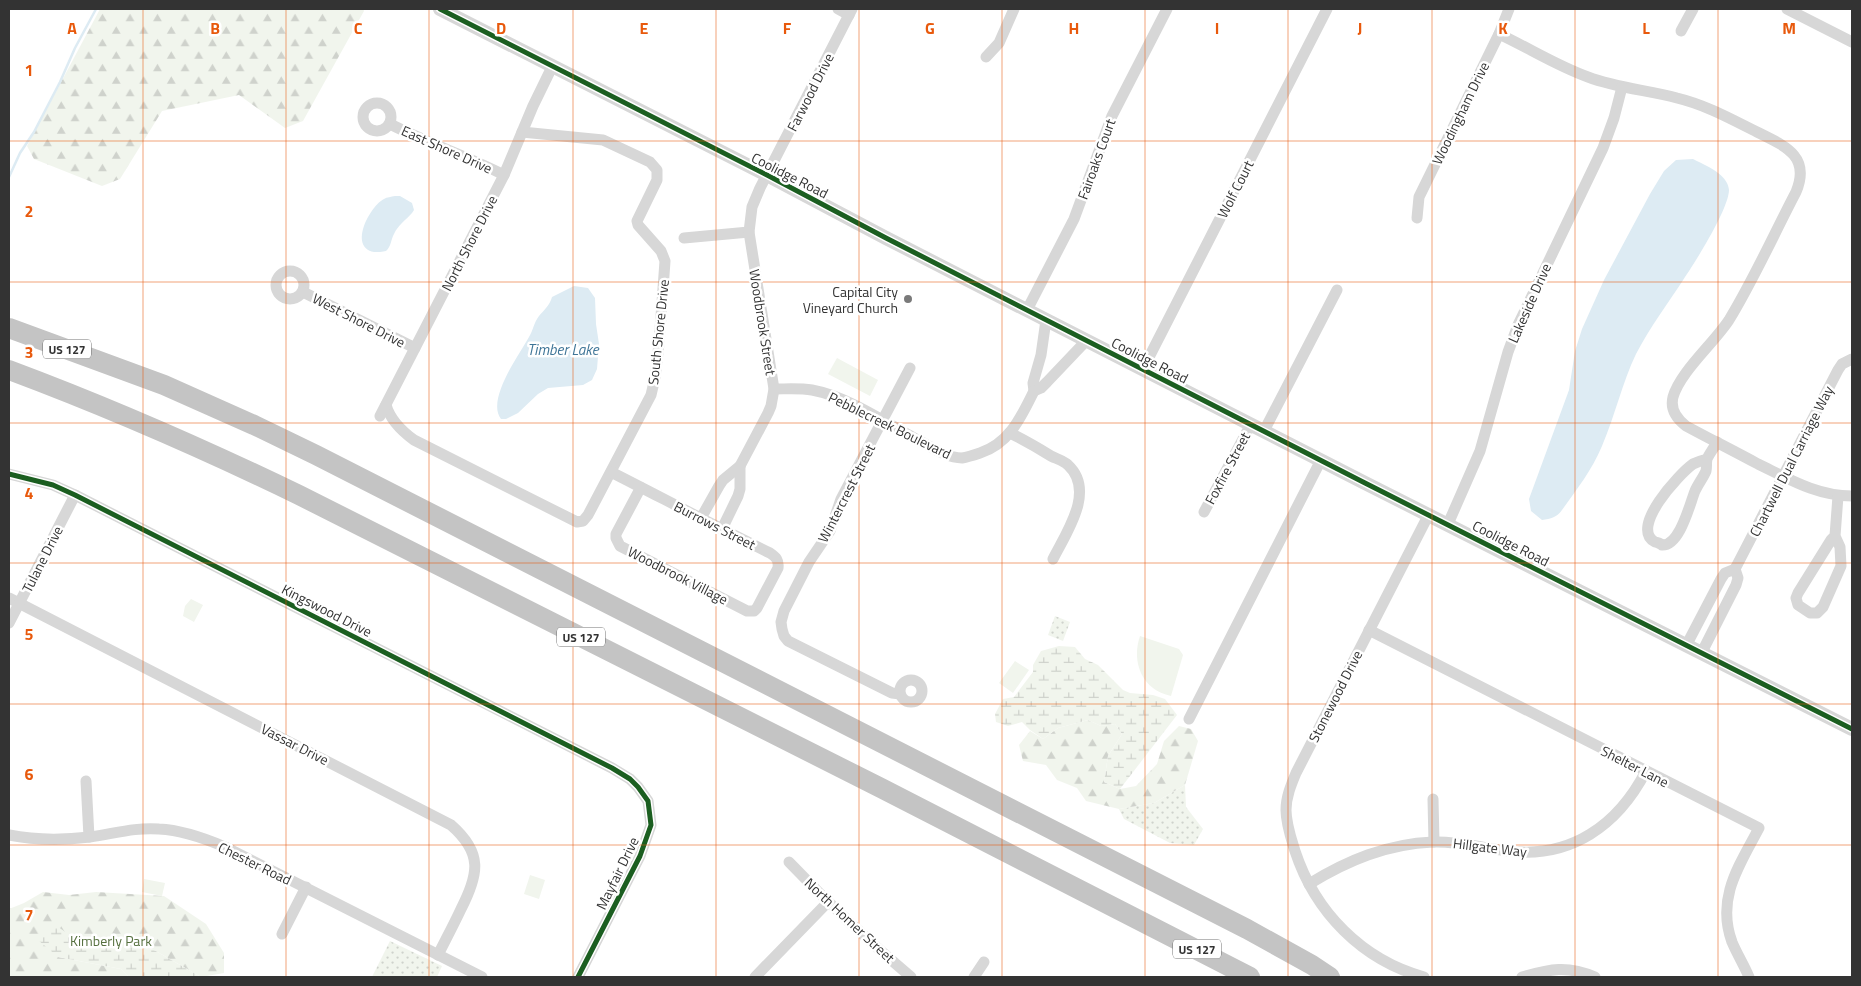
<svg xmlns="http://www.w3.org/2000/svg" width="1861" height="986" font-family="'Titillium Web',sans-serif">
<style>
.grass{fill:url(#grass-dots)}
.forest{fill:url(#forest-firs)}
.wetland{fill:url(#wetland-marsh)}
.garden{fill:#f1f5ed}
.water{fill:#ddebf3}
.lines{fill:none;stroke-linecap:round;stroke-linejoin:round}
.stream{stroke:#ddebf3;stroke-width:2.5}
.minor{stroke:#d7d7d7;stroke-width:11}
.tertiary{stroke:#d7d7d7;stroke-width:14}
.motorway{stroke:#c4c4c4;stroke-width:20}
.cycleway-casing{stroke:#fff;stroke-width:8}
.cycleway{stroke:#1b5e20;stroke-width:5}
.grid{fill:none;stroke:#e8590c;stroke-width:1;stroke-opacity:0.55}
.poi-dot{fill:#7a7a7a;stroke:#fff;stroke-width:2}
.labels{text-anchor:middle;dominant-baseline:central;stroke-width:5;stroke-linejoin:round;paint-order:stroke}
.shield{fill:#fff;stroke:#707070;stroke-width:1}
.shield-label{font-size:12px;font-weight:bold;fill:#333}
.street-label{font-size:14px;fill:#333;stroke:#fff}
.poi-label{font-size:14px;fill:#333;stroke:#fff;text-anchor:end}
.park-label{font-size:14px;fill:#56703f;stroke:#fff}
.water-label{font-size:15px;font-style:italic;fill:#3f7597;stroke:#fff}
.grid-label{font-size:16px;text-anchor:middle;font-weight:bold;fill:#e8590c;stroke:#fff;stroke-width:5;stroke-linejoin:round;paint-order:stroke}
</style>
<defs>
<pattern id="grass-dots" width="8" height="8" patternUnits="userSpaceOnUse" patternTransform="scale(1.25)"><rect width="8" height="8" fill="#f1f5ed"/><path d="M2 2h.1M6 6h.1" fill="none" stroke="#cfd2cc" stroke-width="1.8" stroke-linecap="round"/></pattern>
<pattern id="forest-firs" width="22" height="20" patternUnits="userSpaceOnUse" patternTransform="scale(1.25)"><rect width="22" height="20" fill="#f1f5ed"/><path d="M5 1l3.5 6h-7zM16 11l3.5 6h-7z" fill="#cfd2cc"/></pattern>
<pattern id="wetland-marsh" width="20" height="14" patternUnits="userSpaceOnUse" patternTransform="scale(1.25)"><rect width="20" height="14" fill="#f1f5ed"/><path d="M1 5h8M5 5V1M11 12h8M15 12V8" fill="none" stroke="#cfd2cc"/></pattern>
</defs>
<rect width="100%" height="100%" fill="#fff"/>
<!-- grass -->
<g class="grass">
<path d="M1055,616L1070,622L1063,641L1048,635Z"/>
<path d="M1185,785L1186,807L1203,829L1194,845L1170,843L1124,819L1119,809L1154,803Z"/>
<path d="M390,941L442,966L437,977H372Z"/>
</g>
<!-- forest -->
<g class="forest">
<path d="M100,9H363L364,11L303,121L285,128L239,95L162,111L120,179L102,186L34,159L27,146Z"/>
<path d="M1088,720L1101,726L1115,724L1122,734L1108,756L1104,782L1120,789L1136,786L1157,764L1164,741L1179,726L1191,729L1198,741L1185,785L1154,803L1119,809L1086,801L1077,788L1057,780L1046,765L1023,761L1019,745L1030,731L1043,739L1058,728Z"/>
<path d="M43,892L69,895L96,892L164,896L206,924L224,953V973L201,977L154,950L118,946L83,945L57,927L58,957L121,969L129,977H9V909L24,903Z"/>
</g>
<!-- wetland -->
<g class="wetland">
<path d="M1059,646L1075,647L1085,659L1098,665L1123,690L1130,693L1153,695L1165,699L1177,715L1120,789L1104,782L1108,756L1122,734L1115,724L1101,726L1088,720L1058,728L1043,739L1030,730L1022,722L1008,726L996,722L995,714L1003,699L1014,697L1033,672V665L1041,651Z"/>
<path d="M57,926L83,945L118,946L154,950L201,977H129L121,969L58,957L38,940Z"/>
</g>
<!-- garden -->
<g class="garden">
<path d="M837,358L878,380L870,396L828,374Z"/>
<path d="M191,599L203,605L194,622L183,616L185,606Z"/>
<path d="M1140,636L1179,649L1183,655L1171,696C1142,690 1131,662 1140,636Z"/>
<path d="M1015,661L1029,670L1013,693L999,683Z"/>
<path d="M530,875L545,880L539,899L524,894Z"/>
<path d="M144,879L165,883L162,896L142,892Z"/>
</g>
<!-- water -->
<g class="water">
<path d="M1693,159C1705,165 1728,174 1729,190C1729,208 1696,261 1685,277C1669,302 1650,327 1636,354C1622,383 1615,416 1602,446C1592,470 1577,489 1562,510C1557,517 1551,519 1542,520L1531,511L1529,499L1569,390L1575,351L1582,329L1604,280L1650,194L1664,171L1676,160Z"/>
<path d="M395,196H400L412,203L414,210L412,213C406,220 398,225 394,234C391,239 391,247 386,251C383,252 377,252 374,252C348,247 370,206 384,199C387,197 391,197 395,196Z"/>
<path d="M574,286L588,288L595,298L596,324L599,344L597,369L592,380L583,385L548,388L538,394L518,413L506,419H501C486,400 519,355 529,337C533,331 534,322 539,316C544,310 550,305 552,297Z"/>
</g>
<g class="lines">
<!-- stream -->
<path class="stream" d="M9,177L20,153L34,132L60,82L75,48L96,9"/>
<!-- minor -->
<g class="minor">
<path d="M838,9L849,15"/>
<path d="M1787,9L1852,42"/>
<path d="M1681,31L1693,9"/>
<path d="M1499,34C1529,48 1557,66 1588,77C1617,88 1647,90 1677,98C1706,105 1731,119 1757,132C1785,146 1811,156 1796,192C1774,234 1754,279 1729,320C1714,343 1680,372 1673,397C1670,409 1677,419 1686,426C1710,439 1734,451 1758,464C1789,479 1817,496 1852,496"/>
<path d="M986,57L999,43L1014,9"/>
<circle cx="377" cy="117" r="14"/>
<path d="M390,124C427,143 467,156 504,175"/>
<path d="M1417,218L1419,197L1499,34L1509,9"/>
<path d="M684,238L749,232"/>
<circle cx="290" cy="285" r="14"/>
<path d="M303,292L415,348"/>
<path d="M1027,310L1074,219L1112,116L1167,9"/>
<path d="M1046,320L1041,355L1033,383L1034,391L1041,388L1047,382L1086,341"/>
<path d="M1143,369L1327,9"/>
<path d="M774,389C787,389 800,388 812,390C849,397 884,422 916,439C930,446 946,458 962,458C968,457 974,455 980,453C1010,443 1021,417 1034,391"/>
<path d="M386,405C390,419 403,432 414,440L577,522L583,521L588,515L651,395L655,378L659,344L665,261L661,251L638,225L637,221L657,180V170L650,162L603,140L522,132"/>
<path d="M380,416L504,175L533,106L552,67"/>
<path d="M1264,431L1337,290"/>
<path d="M1010,433C1024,440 1038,448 1051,456C1057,459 1064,461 1068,465C1096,491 1066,533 1053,559"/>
<path d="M1707,459C1703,460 1697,462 1693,464C1679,474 1629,528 1655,542C1657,542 1661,544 1662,545C1680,546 1690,503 1695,491C1698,484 1703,478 1706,471C1707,467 1706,463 1707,459C1709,454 1714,448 1717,442"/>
<path d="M611,472C664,499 717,527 770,553C776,557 779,560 778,568L757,608L754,611H747L620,546L616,538V534L641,487"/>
<path d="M9,474L53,485L75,495L612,768L630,779L638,787L648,801L651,825L640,856L578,977"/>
<path d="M1204,512L1251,424"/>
<path d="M701,518L719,486L723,480L740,466L768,413L771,406L774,389L749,232L752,207L760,188L852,9"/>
<path d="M1448,524L1480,451L1508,352L1518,325L1603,148L1614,118L1622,87"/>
<path d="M722,529L738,496L740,489V466"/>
<path d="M1835,536L1831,540L1798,593L1796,598L1798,605L1810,613H1817L1823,607L1841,566L1840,547L1835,536L1838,496"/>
<path d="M1735,569L1838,370L1842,364L1852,359"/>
<path d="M9,598L451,825C483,853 479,874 461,909C454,924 446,939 438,955"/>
<path d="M9,623L75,495"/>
<path d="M1369,630L1759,828C1739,866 1716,898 1732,942C1737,954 1744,965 1749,977"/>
<path d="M1687,644L1721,579L1725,573L1735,569L1738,578L1736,585L1702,652"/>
<circle cx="911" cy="691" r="11"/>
<path d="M900,694L892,693L788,641L784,636L782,629L781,622L784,611L809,562L830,531L841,499L910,368"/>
<path d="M1189,719L1321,460"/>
<path d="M86,781L89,837"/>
<path d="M1433,799L1434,842"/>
<path d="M9,835C34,840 64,840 90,837C113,834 135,827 159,829C182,830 204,838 225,847L482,977"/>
<path d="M789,862C828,903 868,941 911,977"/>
<path d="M1309,884C1348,860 1387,844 1433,842C1458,841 1483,848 1508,851C1571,859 1618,825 1646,771"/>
<path d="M282,934L306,887"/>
<path d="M755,977L828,902"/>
<path d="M974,977L984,962"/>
<path d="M1424,977C1362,960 1315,912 1295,851C1291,838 1286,824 1286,810C1286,797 1291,785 1296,773L1429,514"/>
<path d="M1522,977C1550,969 1567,965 1595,977"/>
</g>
<!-- tertiary -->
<path class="tertiary" d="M440,9L767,175L886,238L1365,483L1852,729"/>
<!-- motorway -->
<g class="motorway">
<path d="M9,328L164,385L254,425L316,455L1247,929L1312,965L1330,977"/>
<path d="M9,370C108,407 204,449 299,495L881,788L1250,977"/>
</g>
<defs>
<g id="cycleway">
<path d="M440,9L767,175L886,238L1365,483L1852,729"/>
<path d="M9,474L53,485L75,495L612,768L630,779L638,787L648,801L651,825L640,856L578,977"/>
</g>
</defs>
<!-- cycleway casing -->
<use href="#cycleway" class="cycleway-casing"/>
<!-- cycleway -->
<use href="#cycleway" class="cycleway"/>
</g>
<!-- grid -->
<path class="grid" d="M143,9V977M286,9V977M429,9V977M573,9V977M716,9V977M859,9V977M1002,9V977M1145,9V977M1288,9V977M1432,9V977M1575,9V977M1718,9V977M9,141H1852M9,282H1852M9,423H1852M9,563H1852M9,704H1852M9,845H1852"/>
<!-- markers -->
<circle class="poi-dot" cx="908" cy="299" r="5"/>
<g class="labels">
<!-- shield labels -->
<g class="shield">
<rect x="43" y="339.5" width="48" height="19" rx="4"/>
<rect x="557" y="627.5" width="48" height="19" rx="4"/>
<rect x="1173" y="939.5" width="48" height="19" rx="4"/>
</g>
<g class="shield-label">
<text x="67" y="349">US 127</text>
<text x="581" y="637">US 127</text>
<text x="1197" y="949">US 127</text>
</g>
<!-- street labels -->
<g class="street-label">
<text transform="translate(810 92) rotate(-63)">Farwood Drive</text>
<text transform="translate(1460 113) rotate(-64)">Woodingham Drive</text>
<text transform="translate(447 149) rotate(24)">East Shore Drive</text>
<text transform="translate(1096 159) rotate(-70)">Fairoaks Court</text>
<text transform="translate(790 175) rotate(27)">Coolidge Road</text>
<text transform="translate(1235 189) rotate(-63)">Wolf Court</text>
<text transform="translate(469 243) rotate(-63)">North Shore Drive</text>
<text transform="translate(1529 303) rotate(-66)">Lakeside Drive</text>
<text transform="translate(359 320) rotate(27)">West Shore Drive</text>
<text transform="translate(763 322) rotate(81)">Woodbrook Street</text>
<text transform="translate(658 332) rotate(-84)">South Shore Drive</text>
<text transform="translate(1150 360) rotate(27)">Coolidge Road</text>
<text transform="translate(890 425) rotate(26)">Pebblecreek Boulevard</text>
<text transform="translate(1791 461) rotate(-63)">Chartwell Dual Carriage Way</text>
<text transform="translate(1227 468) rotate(-62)">Foxfire Street</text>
<text transform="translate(846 493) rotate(-63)">Wintercrest Street</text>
<text transform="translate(715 525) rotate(27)">Burrows Street</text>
<text transform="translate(1511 543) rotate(27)">Coolidge Road</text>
<text transform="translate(42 559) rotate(-63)">Tulane Drive</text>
<text transform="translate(678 575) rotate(27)">Woodbrook Village</text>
<text transform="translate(327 610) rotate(27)">Kingswood Drive</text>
<text transform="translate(1335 696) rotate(-63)">Stonewood Drive</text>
<text transform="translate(295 744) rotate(27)">Vassar Drive</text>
<text transform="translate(1635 766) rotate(27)">Shelter Lane</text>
<text transform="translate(1490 847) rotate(7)">Hillgate Way</text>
<text transform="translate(255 863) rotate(26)">Chester Road</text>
<text transform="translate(617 873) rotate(-64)">Mayfair Drive</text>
<text transform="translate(850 920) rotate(43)">North Homer Street</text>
</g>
<!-- poi labels -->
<g class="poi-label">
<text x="898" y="291">Capital City<tspan x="898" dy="16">Vineyard Church</tspan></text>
</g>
<!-- park labels -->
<g class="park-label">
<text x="111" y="940">Kimberly Park</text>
</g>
<!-- water labels -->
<g class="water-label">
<text x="563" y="349">Timber Lake</text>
</g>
</g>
<g class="grid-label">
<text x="72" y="34">A</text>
<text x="215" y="34">B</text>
<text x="358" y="34">C</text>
<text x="501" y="34">D</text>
<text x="644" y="34">E</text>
<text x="787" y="34">F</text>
<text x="930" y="34">G</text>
<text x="1074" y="34">H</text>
<text x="1217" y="34">I</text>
<text x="1360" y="34">J</text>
<text x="1503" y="34">K</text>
<text x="1646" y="34">L</text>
<text x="1789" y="34">M</text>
<text x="29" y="76">1</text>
<text x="29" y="217">2</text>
<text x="29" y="358">3</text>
<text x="29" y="499">4</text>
<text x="29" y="640">5</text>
<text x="29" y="780">6</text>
<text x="29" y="921">7</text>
</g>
<!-- border -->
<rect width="1861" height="986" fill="none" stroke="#333333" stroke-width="20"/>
</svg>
